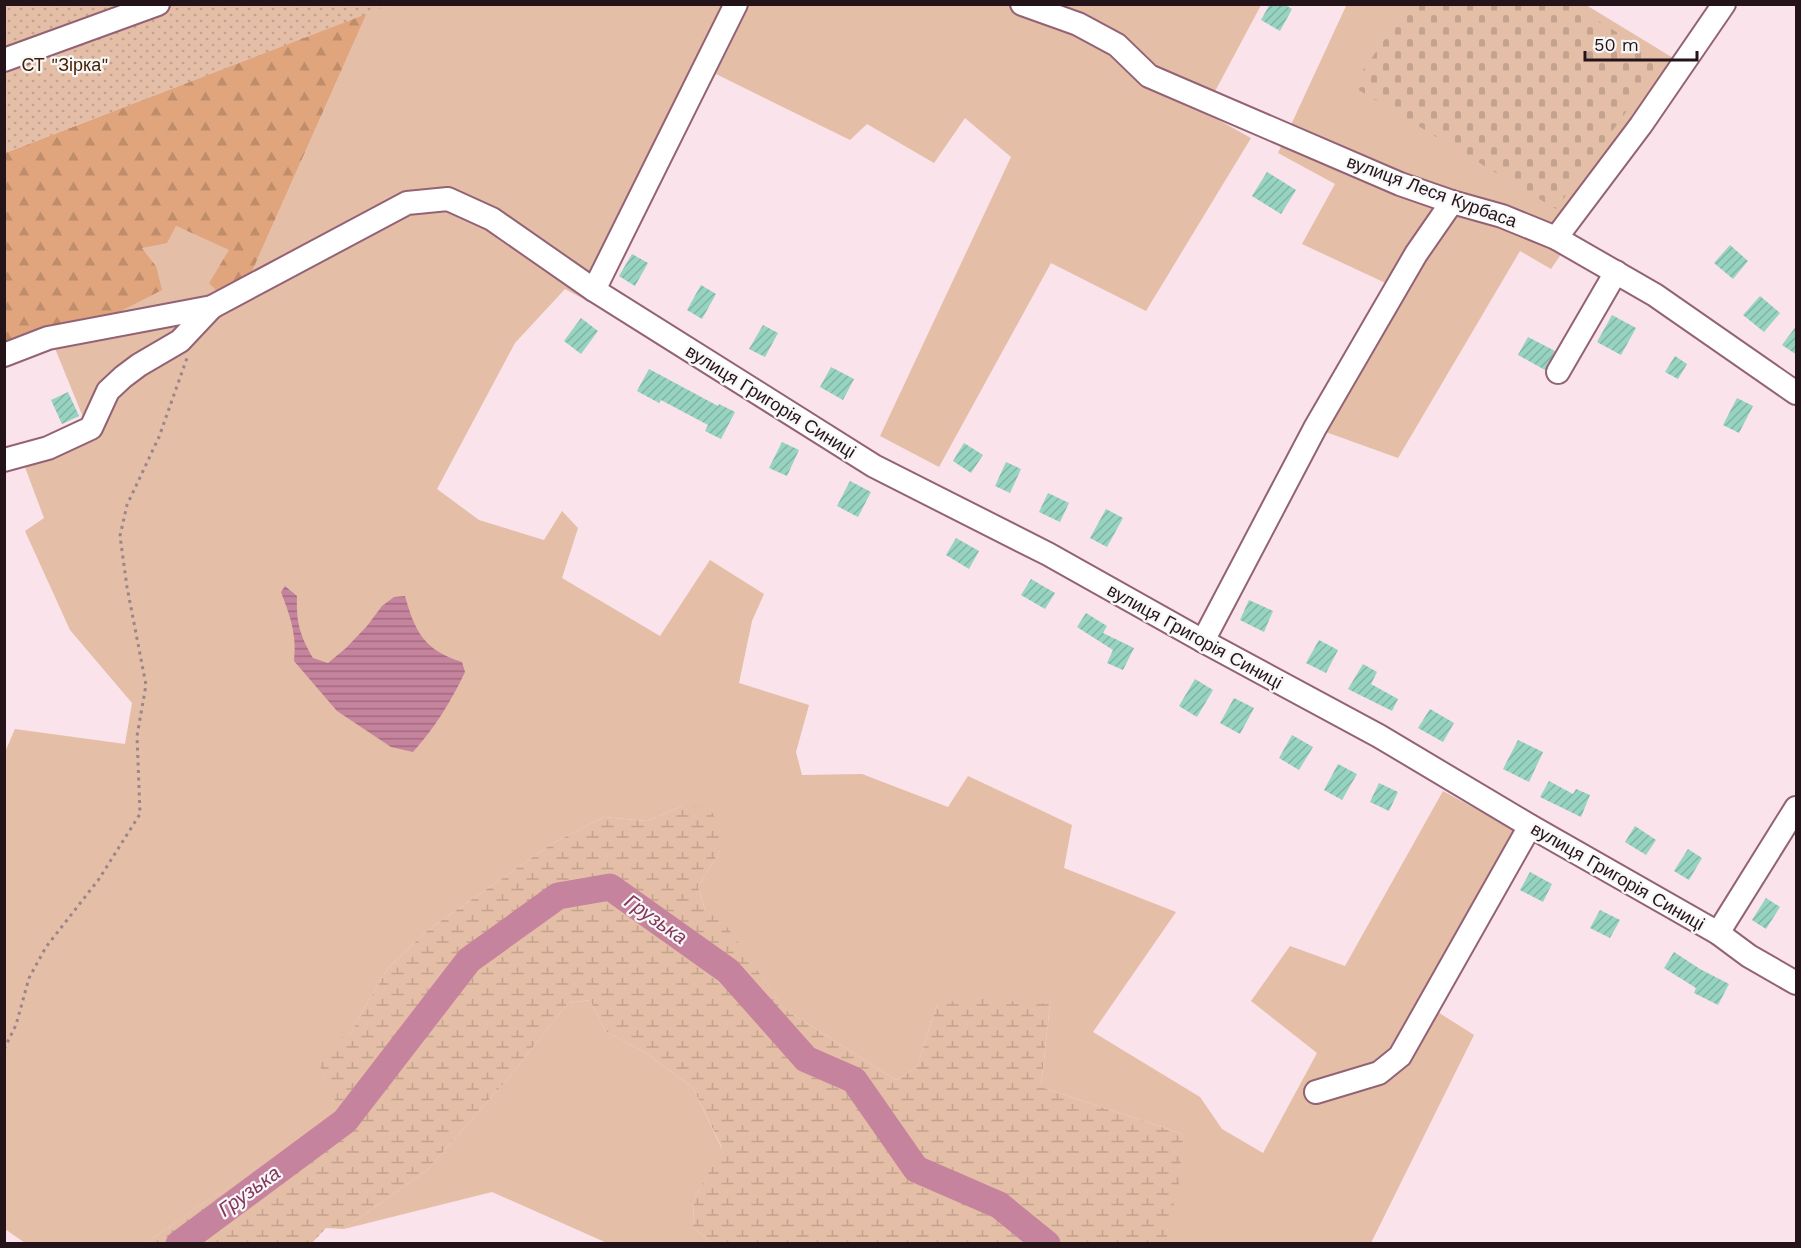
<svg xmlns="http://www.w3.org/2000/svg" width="1801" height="1248" font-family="'Work Sans',sans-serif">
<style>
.grass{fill:#e4bea6}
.forest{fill:url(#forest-firs)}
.wetland{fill:url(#wetland-marsh)}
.cemetery{fill:url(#cemetery-stones)}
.park{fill:url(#park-dots)}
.water{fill:url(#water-rules)}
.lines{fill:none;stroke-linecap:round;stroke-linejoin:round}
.river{stroke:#c6839d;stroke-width:27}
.building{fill:url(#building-hatch)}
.minor-casing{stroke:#936375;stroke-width:26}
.path{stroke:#9a858c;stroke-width:3;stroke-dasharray:3 4.5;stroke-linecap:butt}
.minor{stroke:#fff;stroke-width:22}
.labels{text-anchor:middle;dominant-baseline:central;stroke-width:4.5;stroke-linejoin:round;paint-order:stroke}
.park-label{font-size:18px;fill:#431e00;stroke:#f7f7f7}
.street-label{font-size:18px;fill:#25131a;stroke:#f7f7f7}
.water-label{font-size:20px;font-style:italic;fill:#87365b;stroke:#f7f7f7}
</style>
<defs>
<pattern id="forest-firs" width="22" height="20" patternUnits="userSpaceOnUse" patternTransform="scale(1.5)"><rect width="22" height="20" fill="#e0a57d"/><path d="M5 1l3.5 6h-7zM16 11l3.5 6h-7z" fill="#c08d6b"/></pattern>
<pattern id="wetland-marsh" width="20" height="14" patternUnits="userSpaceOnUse" patternTransform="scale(1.5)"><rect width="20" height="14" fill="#e4bea6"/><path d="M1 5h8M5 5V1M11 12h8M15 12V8" fill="none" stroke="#c3a28e"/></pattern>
<pattern id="cemetery-stones" width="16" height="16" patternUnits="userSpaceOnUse" patternTransform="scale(1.5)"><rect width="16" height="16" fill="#e4bea6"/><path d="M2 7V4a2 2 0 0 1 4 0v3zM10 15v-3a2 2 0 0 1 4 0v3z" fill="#c3a28e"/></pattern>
<pattern id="park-dots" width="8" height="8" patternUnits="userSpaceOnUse" patternTransform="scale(1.5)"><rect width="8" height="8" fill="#e4bea6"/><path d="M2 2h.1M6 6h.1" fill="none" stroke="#c3a28e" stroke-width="1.8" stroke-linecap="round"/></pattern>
<pattern id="water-rules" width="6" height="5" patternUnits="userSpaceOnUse" patternTransform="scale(1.5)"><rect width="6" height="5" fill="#c6839d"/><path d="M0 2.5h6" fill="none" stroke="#a16a7f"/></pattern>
<pattern id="building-hatch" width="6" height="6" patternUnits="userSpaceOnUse" patternTransform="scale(1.5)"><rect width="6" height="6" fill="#96d3c1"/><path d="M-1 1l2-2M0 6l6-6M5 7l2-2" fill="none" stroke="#81b4a5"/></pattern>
</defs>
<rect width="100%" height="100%" fill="#fae3eb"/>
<!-- grass -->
<g class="grass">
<path d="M390,5H1261L1204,112L1251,138L1146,311L1051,263L939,467L880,436L1011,157L965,118L934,163L867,124L850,140L716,74L591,303L565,289L515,343L437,489L479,520L544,540L562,511L578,528L562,578L660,636L710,560L764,594L752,621L739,683L809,705L796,752L802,775L862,774L948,807L968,776L1072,825L1064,868L1176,912L1093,1032L1200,1097L1222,1129L1263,1153L1317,1053L1251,1001L1290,946L1345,966L1443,791L1529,838L1433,1009L1474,1035L1371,1243H1167V1232L1183,1134L1041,1087L1050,1004L937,1005L917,1067L896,1080L783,1008L728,929L705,909L698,887L721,849L682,806L647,821L604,817L553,843L428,930L388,968L362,1012L350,1035L320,1067L340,1109L146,1243H25L5,1229V752L15,729L125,744L132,703L70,630L25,531L44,518L19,451L85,422L54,346L156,266L141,247L176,226L230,250L209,283L250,276L367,13Z"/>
<path d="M1344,5H1586L1688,67L1551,269L1520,251L1398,458L1323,431L1407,293L1302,244L1335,184L1278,153L1346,6Z"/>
<path d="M590,1000L605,1031L646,1053L693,1088L722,1149L694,1199L693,1227L712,1243H607L492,1192L344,1229L427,1170L511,1075L568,1003Z"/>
</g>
<!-- forest -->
<path class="forest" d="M367,13L250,276L218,292L209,283L229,250L176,226L167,243L142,248L156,266L162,290L119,312L61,327L5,349V153Z"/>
<!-- wetland -->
<path class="wetland" d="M682,806L709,807L720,827L721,849L698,887L705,909L728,928L783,1008L896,1080L917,1067L937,1005L968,998L1050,1004L1041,1087L1183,1134L1179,1184L1167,1232V1243H712L693,1227L694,1199L722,1148L693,1088L646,1053L605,1031L590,1000L568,1003L511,1075L427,1170L344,1229L326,1228L312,1243H146L339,1109L320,1067L332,1040L350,1035L362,1012L388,968L428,930L553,843L604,817L647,821Z"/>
<!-- cemetery -->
<path class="cemetery" d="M1409,5H1573L1663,61L1556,209L1352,86Z"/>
<!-- park -->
<path class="park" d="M5,5H390L5,153Z"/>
<!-- water -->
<path class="water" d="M285,586L297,596C296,622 300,636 313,658L328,663L346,648L367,626L382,606L394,597L405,596C415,632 424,650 462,662L465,672C452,700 434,729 413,752L391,747L337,711L294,661C297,634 290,616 281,592Z"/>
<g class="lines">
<!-- river -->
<path class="river" d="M179,1244L345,1121L469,960L558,896L610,887L728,971L806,1059L854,1080L916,1169L999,1205L1047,1244"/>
</g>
<!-- building -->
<g class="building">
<path d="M1270,4H1283L1292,9L1280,31L1261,20Z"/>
<path d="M1267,172L1296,190L1281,214L1252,196Z"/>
<path d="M1730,245L1748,261L1733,279L1714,263Z"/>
<path d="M632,254L648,263L635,286L619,276Z"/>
<path d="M701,285L716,294L702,319L687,310Z"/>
<path d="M1760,296L1780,313L1764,332L1743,315Z"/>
<path d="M1612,315L1636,328L1621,355L1597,342Z"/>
<path d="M581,318L598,331L581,354L564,341Z"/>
<path d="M763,325L778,333L765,357L749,349Z"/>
<path d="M1797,325V355L1782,345Z"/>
<path d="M1528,337L1555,351L1545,370L1518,355Z"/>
<path d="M1675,356L1687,364L1678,379L1665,372Z"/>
<path d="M831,367L854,379L843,400L820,387Z"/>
<path d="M649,369L718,406L719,404L735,412L721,439L705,431L708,425L661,400L659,403L637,391Z"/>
<path d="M68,392L79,416L62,424L51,400Z"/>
<path d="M1737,398L1753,406L1739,433L1723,425Z"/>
<path d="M782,442L799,450L787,476L769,468Z"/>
<path d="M964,443L983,455L971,473L953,461Z"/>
<path d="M1006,462L1021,469L1010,493L995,486Z"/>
<path d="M850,481L871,492L858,517L837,506Z"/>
<path d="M1048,493L1069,503L1060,522L1039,512Z"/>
<path d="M1106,509L1123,518L1107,547L1090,538Z"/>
<path d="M956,538L979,551L969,569L946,555Z"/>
<path d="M1031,579L1055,593L1045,609L1021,595Z"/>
<path d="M1249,600L1273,611L1264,632L1240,620Z"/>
<path d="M1086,613L1107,626L1103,633L1134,648L1123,670L1107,663L1113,650L1077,627Z"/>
<path d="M1319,640L1338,650L1326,673L1306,663Z"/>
<path d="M1363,664L1377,672L1371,684L1398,699L1392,711L1348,689Z"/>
<path d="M1195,679L1213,690L1197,717L1179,706Z"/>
<path d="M1234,698L1254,708L1240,734L1220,723Z"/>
<path d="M1430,709L1454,723L1443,742L1418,728Z"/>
<path d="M1292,735L1313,747L1299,770L1279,758Z"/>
<path d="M1518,740L1543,752L1529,782L1503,769Z"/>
<path d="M1338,764L1357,774L1342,800L1324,790Z"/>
<path d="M1549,781L1573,794L1576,789L1590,795L1581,817L1540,797Z"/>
<path d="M1379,783L1398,792L1389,811L1370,802Z"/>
<path d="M1635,826L1656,840L1646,855L1625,842Z"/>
<path d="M1688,849L1702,858L1689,880L1674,871Z"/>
<path d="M1530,872L1552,884L1543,902L1520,890Z"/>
<path d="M1766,898L1780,907L1766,929L1752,920Z"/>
<path d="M1600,910L1620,920L1610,938L1590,928Z"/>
<path d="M1674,952L1700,969L1729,984L1718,1005L1694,993L1696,988L1664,968Z"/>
</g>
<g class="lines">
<defs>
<g id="minor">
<path d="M1022,4L1078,24L1117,45L1149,76L1400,184L1452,202L1502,216L1556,238L1655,295L1796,393"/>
<path d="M4,60L158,4"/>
<path d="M1556,238L1641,125L1724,4"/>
<path d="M594,290L736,4"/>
<path d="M4,355L48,338L212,307L407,203L448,199L492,219L594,290L874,466L1048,554L1203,641L1379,736L1530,826L1718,933L1749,956L1796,983"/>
<path d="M1558,372L1616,272"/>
<path d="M4,460L48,448L91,428L108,391L123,377L139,365L180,341L212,307"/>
<path d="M1203,641L1315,428L1416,254L1452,202"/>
<path d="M1718,933L1796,808"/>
<path d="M1316,1092L1379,1073L1400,1056L1530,826"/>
</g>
</defs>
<!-- minor casing -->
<use href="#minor" class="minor-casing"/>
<!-- path -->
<path class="path" d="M4,1049L16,1025L29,978L46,947L99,879L140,814L137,736L146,685L127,587L120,536L127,505L159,437L187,358"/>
<!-- minor -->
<use href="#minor" class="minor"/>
</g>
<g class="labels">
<!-- park labels -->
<g class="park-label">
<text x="65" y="64">СТ "Зірка"</text>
</g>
<!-- street labels -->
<g class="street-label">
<text transform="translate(1432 191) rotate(20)">вулиця Леся Курбаса</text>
<text transform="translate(771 401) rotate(32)">вулиця Григорія Синиці</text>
<text transform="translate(1195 636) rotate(29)">вулиця Григорія Синиці</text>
<text transform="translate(1618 876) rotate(30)">вулиця Григорія Синиці</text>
</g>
<!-- water labels -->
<g class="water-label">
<text transform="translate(656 919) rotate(35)">Грузька</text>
<text transform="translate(249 1191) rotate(-36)">Грузька</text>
</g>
</g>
<!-- border -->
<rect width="1801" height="1248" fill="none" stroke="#25131a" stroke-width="12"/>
<!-- scale -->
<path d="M1585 51v9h112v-9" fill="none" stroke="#25131a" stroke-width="3"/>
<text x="1594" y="51" font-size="18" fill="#25131a" stroke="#f7f7f7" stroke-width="4.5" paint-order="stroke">50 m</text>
</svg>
